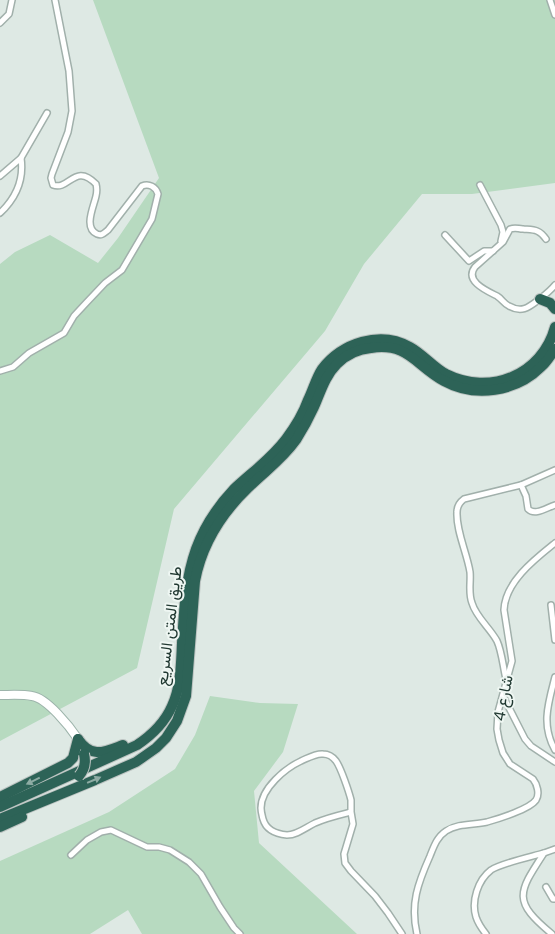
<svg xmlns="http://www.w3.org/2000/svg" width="555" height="934" font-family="'DM Sans',Vazirmatn,sans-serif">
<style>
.green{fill:#b7dac0}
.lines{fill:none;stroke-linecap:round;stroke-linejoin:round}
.street-casing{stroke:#a1b0ab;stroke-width:8}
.secondary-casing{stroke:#9db4ab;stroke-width:10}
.highway-casing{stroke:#bcc3c1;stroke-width:12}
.street{stroke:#fff;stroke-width:5}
.secondary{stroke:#fff;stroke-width:8}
.highway{stroke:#2d6357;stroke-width:10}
.highway-bridge-casing{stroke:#bcc3c1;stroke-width:12;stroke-linecap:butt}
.highway-bridge{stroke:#2d6357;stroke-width:10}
.oneway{fill:#8eaca4}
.labels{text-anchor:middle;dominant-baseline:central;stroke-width:4;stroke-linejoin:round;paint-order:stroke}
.street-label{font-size:16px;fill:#203831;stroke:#eef6f2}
</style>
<rect width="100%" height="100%" fill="#dee9e4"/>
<!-- green -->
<g class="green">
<path d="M93,0H555V183L472,194H422L364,264L325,331L174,509L137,668L0,741V264L15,252L50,235L98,263L118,238L159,178Z"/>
<path d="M210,696L260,703L298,704L283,752L254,791L259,843L357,934H142L128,910L90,934H0V861L109,812L175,769L195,735Z"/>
</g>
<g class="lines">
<defs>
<g id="street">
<path d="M550,0L555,15"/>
<path d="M0,23L9,14L12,0"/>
<path d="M21,158L47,113"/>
<path d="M0,176L21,158C24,179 16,198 0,213"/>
<path d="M480,185L501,225L503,232L501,241"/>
<path d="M445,235L469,261L484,251H493"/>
<path d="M546,239C539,229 534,230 523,229C518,229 516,227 510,229L503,242L475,267C464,281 487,291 497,296C502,299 504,304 509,306C523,314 530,306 541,298C546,294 551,290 555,285"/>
<path d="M0,371L13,367L29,353L64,333L74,316L87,302L105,283L122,270L152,219L158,194C156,187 149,183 142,186L108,230C104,233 102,236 97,234C83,228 94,206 96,196C97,192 97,188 96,184C75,162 69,191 53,185L51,178L52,174L68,132L72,111L69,71L55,0"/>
<path d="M521,485L526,496L528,509C535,516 546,508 555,505"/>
<path d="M551,605L555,640"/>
<path d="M555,677C548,704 541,725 555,750"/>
<path d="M506,679C503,667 502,652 497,641C490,628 476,617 472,603C468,593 471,582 470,572C467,553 456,531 457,512C457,506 460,502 464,499L521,485L555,470"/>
<path d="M503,696L525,739L531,746L555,762"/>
<path d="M351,812C351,808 351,804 351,800C349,792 341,768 336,761C333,757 328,754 323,754C316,753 308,758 301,761C286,768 261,788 261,808C261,812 262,815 263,819C266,830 276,834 287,835C297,835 305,828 315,823C326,818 339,815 351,812L353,824L344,854L345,863L351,871L375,896L388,913L402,934"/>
<path d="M71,855L87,840L101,832L111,830L147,847H159L170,850L189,862L201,874L220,907L234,928L240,934"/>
<path d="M546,887L553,899H555"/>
<path d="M417,934C410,904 418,883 430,856C434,846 437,837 446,831C458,823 474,825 487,822C498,819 530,809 536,800C540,794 537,784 533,779L510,764L503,753L499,740L497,729L498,712L512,661L504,610C505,582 535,559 555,543"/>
<path d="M486,934C482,929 478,923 476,917C471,901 478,880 491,870C502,863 530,857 544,853"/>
<path d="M552,934C512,901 518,893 544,853L555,849"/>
</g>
<path id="secondary" d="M0,695C10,695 22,694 32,696C47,698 70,727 78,739"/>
<g id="highway">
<path d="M540,299L550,303L555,309"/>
<path d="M78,739C92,759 104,752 123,745"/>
<path d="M0,797L68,763L73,758L78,739"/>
<path d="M0,807L137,745C152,735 165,722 172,706C181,687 181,663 182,643C184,611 185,580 196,549C204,527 218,506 234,489C252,472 271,459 286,439C295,427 303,414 308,400C313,390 316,378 322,369C342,343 380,330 410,347C423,354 433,367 446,374C490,396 542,375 555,327"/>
<path d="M0,819L95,780L136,762L156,748L166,738L177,721L186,696L195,581C202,544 221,514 248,488C265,471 282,460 296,440C303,429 309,418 314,407C321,391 325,376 337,364C346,355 358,349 371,348C408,342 416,366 444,381C475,398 516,392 541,367C547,362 551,355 555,349"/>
<path d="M0,827L22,817"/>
</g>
</defs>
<!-- street casing -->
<use href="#street" class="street-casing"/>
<!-- secondary casing -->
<use href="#secondary" class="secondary-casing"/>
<!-- highway casing -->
<use href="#highway" class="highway-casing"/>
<!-- street -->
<use href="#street" class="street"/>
<!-- secondary -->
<use href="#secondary" class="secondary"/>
<!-- highway -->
<use href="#highway" class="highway"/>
<defs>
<path id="highway-bridge" d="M79,776C85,769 86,762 84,754"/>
</defs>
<!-- highway-bridge casing -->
<use href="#highway-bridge" class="highway-bridge-casing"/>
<!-- highway-bridge -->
<use href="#highway-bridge" class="highway-bridge"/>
</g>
<!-- one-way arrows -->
<defs><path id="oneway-solid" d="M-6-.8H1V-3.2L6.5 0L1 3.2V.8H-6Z" transform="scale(1.25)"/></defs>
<g class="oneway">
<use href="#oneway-solid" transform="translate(94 780) rotate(-23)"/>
<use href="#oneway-solid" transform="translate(33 781) rotate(154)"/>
</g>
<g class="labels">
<!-- street labels -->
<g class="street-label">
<text transform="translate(169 626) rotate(-83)">طريق المتن السريع</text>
<text transform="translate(503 698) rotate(-79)">شارع 4</text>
</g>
</g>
</svg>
